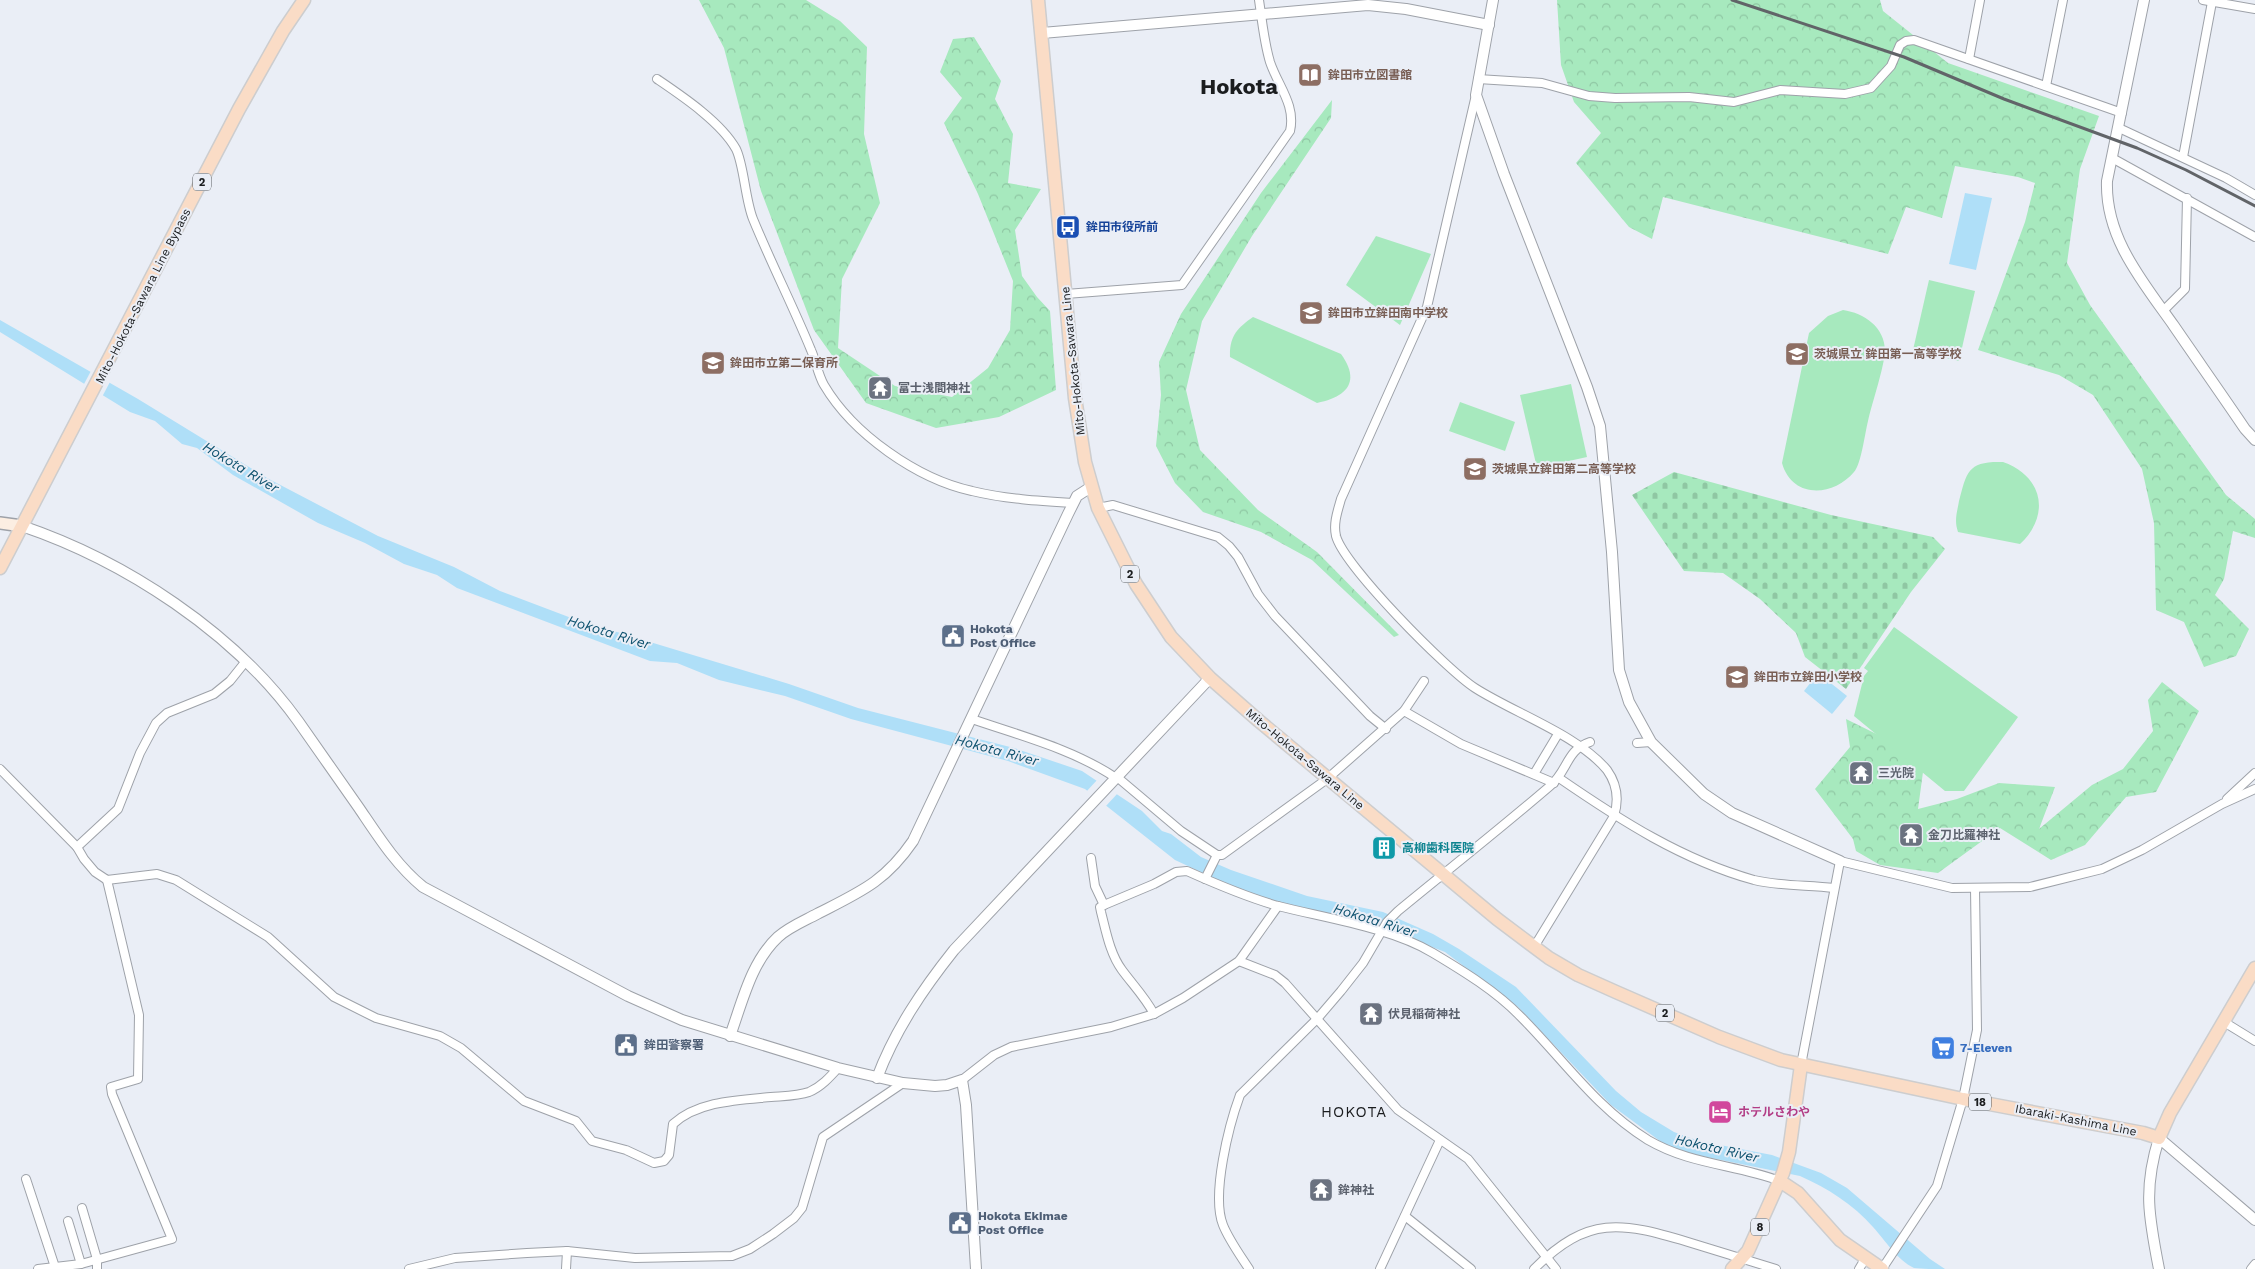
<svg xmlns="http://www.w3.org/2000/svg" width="2255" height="1269" font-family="'Work Sans','Noto Sans JP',sans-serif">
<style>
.forest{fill:url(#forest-crowns)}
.cemetery{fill:url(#cemetery-stones)}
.green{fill:#a7e9be}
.water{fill:#afdff8}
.pier{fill:#eaeef6}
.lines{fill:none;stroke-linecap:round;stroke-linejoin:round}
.minor-casing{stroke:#9ea2a9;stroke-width:10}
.tertiary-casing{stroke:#9ea2a9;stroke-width:12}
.secondary-casing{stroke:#9ea2a9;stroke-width:14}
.primary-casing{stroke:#cdcdce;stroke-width:15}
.minor{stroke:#fff;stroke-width:8}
.tertiary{stroke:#fff;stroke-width:10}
.secondary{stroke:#fceee2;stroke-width:11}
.primary{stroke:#fadcc6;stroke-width:12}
.rail{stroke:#616468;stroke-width:3}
.labels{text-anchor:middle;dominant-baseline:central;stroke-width:4;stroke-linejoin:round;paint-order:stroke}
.shield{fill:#eaeef6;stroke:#595c60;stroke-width:1}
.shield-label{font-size:11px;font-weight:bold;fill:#1b1d1f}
.education-label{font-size:12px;font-weight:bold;fill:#785e54;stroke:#eaeef6;text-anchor:start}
.transit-label{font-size:12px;font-weight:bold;fill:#164399;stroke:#eaeef6;text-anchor:start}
.street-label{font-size:12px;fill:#1b1d1f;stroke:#eaeef6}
.worship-label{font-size:12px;font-weight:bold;fill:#5b616d;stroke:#eaeef6;text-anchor:start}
.service-label{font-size:12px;font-weight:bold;fill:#4e5e75;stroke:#eaeef6;text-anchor:start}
.culture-label{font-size:12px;font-weight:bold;fill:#0d838f;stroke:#eaeef6;text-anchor:start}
.shop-label{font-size:12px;font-weight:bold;fill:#366cbe;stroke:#eaeef6;text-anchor:start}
.hotel-label{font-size:12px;font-weight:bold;fill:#b23c85;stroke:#eaeef6;text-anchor:start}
.water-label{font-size:14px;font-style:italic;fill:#0d516e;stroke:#eaeef6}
.quarter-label{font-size:15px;letter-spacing:1px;fill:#1b1d1f;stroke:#eaeef6}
.town-label{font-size:22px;font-weight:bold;fill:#1b1d1f;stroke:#eaeef6}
</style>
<defs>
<pattern id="forest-crowns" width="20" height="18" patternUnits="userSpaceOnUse" patternTransform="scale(1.25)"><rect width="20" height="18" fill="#a7e9be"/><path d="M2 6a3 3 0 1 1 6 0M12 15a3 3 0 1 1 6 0" fill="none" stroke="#8fc7a3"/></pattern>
<pattern id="cemetery-stones" width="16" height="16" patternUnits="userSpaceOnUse" patternTransform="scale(1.25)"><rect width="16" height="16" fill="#a7e9be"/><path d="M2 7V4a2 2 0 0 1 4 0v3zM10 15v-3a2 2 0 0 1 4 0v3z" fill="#8fc7a3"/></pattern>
</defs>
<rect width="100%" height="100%" fill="#eaeef6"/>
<!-- forest -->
<g class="forest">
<path d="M699,0H806L840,21L867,47L864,134L880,203L842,279L838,348L895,386L952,397L988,368L1010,330L1013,281L978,194L944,123L962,98L940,72L953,39L974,37L1001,81L995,99L1013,134L1008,183L1041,189L1015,230L1022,276L1037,297L1050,311L1056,390L999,417L936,428L866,403L814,330L761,191L724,48Z"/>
<path d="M1557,0H1880L1883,11L1948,63L2099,116L2080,169L2067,263L2090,305L2226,495L2255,519V538L2233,531L2224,579L2215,595L2249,629L2236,656L2204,667L2184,622L2156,610L2154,523L2142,469L2093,395L2059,375L1978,350L2025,222L2035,183L2018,177L1955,166L1942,218L1906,207L1888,254L1663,197L1652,239L1629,227L1576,163L1601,133L1574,102L1561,65Z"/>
<path d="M1332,100L1331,118L1252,236L1202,321L1186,390L1200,450L1258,510L1317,552L1399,635L1394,637L1312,560L1261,532L1203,512L1175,483L1156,446L1161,395L1159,362L1181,314L1261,193Z"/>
<path d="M2162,682L2199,711L2156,792L2126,797L2085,845L2051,860L2000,828L1938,873L1880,865L1856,851L1853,839L1815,789L1850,747L1846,719L1913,752L1923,772L1918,809L1957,799L1999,783L2055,787L2039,829L2092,785L2123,769L2153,731L2148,700Z"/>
</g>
<!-- cemetery -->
<path class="cemetery" d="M1674,472L1831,515L1933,537L1945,549L1911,592L1846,689L1805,657L1796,633L1760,599L1723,573L1684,571L1632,495Z"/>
<!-- green -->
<g class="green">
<path d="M1376,236L1431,254L1400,325L1346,285Z"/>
<path d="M1929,280L1975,291L1959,361L1913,350Z"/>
<path d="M1843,310C1864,313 1885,327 1885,351C1884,368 1872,403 1868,421C1865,433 1861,465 1854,472C1833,497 1792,499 1782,463L1809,333L1828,316Z"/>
<path d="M1253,317L1341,354C1361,382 1347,397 1317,403L1230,357C1229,337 1237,328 1253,317Z"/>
<path d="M1571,384L1587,457L1537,468L1520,395Z"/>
<path d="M1460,402L1515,422L1505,451L1449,431Z"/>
<path d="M2003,462C2043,476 2051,515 2020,544L1958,532C1954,520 1957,513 1959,501C1967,471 1968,461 2003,462Z"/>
<path d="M1894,627L2018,717L1964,791H1945L1854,716L1864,676L1868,671L1864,668Z"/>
</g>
<!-- water -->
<g class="water">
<path d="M1965,193L1992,198L1976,270L1949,264Z"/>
<path d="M0,320L138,399L267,478L378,536L454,567L500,591L574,619L789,684L858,708L1014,748L1082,771L1142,811L1162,831L1171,834L1201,857L1231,870L1307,896L1383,912L1433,934L1459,949L1516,987L1616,1091L1641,1112L1674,1132L1699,1141L1772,1155L1821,1173L1847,1188L1930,1259L1945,1269C1936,1269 1921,1269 1914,1268C1897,1260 1885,1240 1873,1227C1853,1204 1827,1188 1800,1176L1687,1153L1664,1144L1611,1105L1518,1007L1445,952L1419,942L1246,893L1175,860L1085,789L1008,761L851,719L785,696L719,680L677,663L650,661L457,588L437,575L404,564L365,543L318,523L233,475L197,448L182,444L155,421L130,412L0,332Z"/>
<path d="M1818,673L1847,696L1832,714L1804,691Z"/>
</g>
<!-- pier -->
<g class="pier">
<path d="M92,369L111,380L102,397L83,386Z"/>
<path d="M1098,779L1118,793L1105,807L1086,792Z"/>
</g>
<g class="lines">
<defs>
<g id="minor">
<path d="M2203,0L2255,9"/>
<path d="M1969,59L1980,0"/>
<path d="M657,79C682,96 721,122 736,149C744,165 745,199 753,219C771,263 793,306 811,350C816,361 818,375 824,385C853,434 917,479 972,491C1005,499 1039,501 1073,503"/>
<path d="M1478,79L1542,83L1589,96L1615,98L1689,97L1734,102L1780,90L1845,94L1871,88L1891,66L1900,45L1906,41L1914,40L2122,113"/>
<path d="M2046,86L2063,0"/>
<path d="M1476,95L1427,307L1341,499C1338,510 1333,523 1336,536C1344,566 1447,670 1475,688C1514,713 1578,735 1607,770C1617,784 1619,800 1614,816L1534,947"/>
<path d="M2119,128L2226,178L2255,195"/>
<path d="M2183,157L2212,2"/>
<path d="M2112,158L2255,237"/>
<path d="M1066,294L1182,285L1290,131C1296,105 1278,86 1270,62C1264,42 1262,20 1259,0"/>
<path d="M2163,311L2185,289L2187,198"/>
<path d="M1098,508L1113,505L1218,537L1229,546L1238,557L1258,594L1275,616L1370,716L1386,729"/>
<path d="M1404,711L1424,681"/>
<path d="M972,719C1021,736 1073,749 1116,778"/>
<path d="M1637,743L1651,742"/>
<path d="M0,769L77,847L84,859L95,872L107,880L157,874L176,880L268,937L334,997L376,1018L440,1036L461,1048L524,1101L576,1121L592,1141L626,1150L654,1163L664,1161L669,1155L673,1124C698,1101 739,1100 771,1097C783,1096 798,1096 809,1092C821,1087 830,1077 838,1068"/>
<path d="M1534,774L1558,734"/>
<path d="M1117,777L1181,831L1217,855H1222L1327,779L1404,711L1461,744L1554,783"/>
<path d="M1559,778C1620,820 1682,860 1754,880C1779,886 1808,885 1834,888"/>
<path d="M2227,799L2255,773"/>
<path d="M77,847L118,809L140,753L156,723L167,713L214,694L230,681L246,661"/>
<path d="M1091,858L1095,886L1104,905L1100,907L1101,912C1106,931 1110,954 1122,970C1133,985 1145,997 1154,1014"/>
<path d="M1205,879L1217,855"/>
<path d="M1104,905L1154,884L1176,872L1187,871C1216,884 1246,897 1278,906C1325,918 1392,928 1433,953C1463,971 1496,991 1521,1017C1563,1059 1596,1108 1648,1140C1691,1165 1735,1164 1780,1181"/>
<path d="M1239,961L1275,975L1285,983L1398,1110L1468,1159L1556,1269"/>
<path d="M2224,1022L2255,1041"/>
<path d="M1801,1065L1840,861L1952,888L2030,887L2102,869L2142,850L2222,804L2255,789"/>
<path d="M962,1080L994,1055L1011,1047L1111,1027L1154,1014L1183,998L1239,961L1278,906"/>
<path d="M26,1179L55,1267"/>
<path d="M82,1208L97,1259V1269"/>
<path d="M1405,1216L1471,1269"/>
<path d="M68,1221L81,1264"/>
<path d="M38,1269L81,1264L172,1239L112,1094L111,1087L138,1079L139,1015L107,880"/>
<path d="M409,1269L455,1258L527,1253L567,1251L635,1258L732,1256L750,1249L773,1234L794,1218L802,1208L823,1137L903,1083"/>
<path d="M566,1269L567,1251"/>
<path d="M1249,1269C1240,1255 1229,1240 1223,1225C1211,1195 1229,1125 1240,1095L1317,1019L1341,991L1363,963L1387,922L1398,911C1449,869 1500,829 1550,786C1568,771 1566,750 1590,742"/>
<path d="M1380,1269L1440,1140"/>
<path d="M1534,1269C1588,1215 1621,1222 1688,1242C1717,1251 1747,1260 1776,1269"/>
<path d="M1859,1269L1865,1259"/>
<path d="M1882,1269L1937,1186L1963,1099L1977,1030L1975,888"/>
<path d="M2251,1269L2255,1264"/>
</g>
<g id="tertiary">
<path d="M1493,0L1476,95L1504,174L1587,387L1600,426L1612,552L1619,670L1629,702L1651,742L1704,794L1732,813L1840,861"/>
<path d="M2144,0L2107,181C2105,238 2143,282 2174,326C2198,361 2222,395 2245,429L2255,440"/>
<path d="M1042,33L1368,5L1406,9L1489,25"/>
<path d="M22,526C125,561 234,632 298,721C318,750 339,779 359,808C378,836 396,865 423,887L628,996L682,1020L838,1068L903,1083L935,1086L947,1085L962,1080L966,1105L976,1269"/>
<path d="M730,1036C742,1003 751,962 778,937C789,927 804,921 817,914C860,892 885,882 913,841L1068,514L1077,496L1091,487"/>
<path d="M877,1078C895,1030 923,989 954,950L1210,678"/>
<path d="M2159,1269C2149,1218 2143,1189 2159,1138L2255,1220"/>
</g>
<path id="secondary" d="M0,523L22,526"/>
<g id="primary">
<path d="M1038,0L1075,398L1085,462L1098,508L1136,584L1171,637L1210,678L1259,721L1497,919L1549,958L1578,975L1616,992L1719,1037L1781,1060L1963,1099L2143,1133L2159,1138L2170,1113L2255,968"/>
<path d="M0,568L239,109L283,31L304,0"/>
<path d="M1780,1181L1798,1193L1840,1240L1882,1269"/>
<path d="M1732,1269L1748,1251L1783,1173L1789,1152L1801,1065"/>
</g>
</defs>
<!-- minor casing -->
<use href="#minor" class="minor-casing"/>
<!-- tertiary casing -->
<use href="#tertiary" class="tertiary-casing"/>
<!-- secondary casing -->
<use href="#secondary" class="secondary-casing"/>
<!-- primary casing -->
<use href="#primary" class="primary-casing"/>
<!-- minor -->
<use href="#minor" class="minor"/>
<!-- tertiary -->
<use href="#tertiary" class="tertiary"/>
<!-- secondary -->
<use href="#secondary" class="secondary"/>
<!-- primary -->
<use href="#primary" class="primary"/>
<!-- rail -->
<path class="rail" d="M1732,0L1904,57L2004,99L2137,148L2186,170L2255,206"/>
</g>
<!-- icons -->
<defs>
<symbol id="library-square" viewBox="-11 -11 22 22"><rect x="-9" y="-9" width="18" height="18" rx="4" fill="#8d6e63" stroke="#eaeef6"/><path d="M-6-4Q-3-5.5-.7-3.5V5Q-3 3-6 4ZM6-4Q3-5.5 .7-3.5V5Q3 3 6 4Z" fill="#fff"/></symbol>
<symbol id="bus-square" viewBox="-11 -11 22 22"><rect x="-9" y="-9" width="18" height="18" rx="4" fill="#1a4fb4" stroke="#eaeef6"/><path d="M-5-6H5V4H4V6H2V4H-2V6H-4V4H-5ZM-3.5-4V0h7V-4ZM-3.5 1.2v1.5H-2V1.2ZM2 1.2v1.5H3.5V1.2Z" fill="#fff"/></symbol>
<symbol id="school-square" viewBox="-11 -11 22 22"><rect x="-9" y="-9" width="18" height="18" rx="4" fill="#8d6e63" stroke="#eaeef6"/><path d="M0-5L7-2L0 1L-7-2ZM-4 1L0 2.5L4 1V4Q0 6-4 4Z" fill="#fff"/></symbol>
<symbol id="temple-square" viewBox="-11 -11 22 22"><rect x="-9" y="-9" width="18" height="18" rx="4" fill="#6b7280" stroke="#eaeef6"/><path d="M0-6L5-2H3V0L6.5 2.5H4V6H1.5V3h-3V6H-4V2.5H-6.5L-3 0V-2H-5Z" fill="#fff"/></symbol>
<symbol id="civic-square" viewBox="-11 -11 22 22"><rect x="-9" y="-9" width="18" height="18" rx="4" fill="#5c6f8a" stroke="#eaeef6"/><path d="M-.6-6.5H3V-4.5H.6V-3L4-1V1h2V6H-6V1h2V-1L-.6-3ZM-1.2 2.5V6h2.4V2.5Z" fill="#fff"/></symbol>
<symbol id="building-square" viewBox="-11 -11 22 22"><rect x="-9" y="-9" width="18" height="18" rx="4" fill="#0f9aa8" stroke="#eaeef6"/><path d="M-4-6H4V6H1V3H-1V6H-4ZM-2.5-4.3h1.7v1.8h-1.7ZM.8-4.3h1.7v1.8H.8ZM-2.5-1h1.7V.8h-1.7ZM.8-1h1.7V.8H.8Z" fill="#fff"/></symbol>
<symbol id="supermarket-square" viewBox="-11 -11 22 22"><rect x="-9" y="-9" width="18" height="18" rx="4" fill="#3f7fe0" stroke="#eaeef6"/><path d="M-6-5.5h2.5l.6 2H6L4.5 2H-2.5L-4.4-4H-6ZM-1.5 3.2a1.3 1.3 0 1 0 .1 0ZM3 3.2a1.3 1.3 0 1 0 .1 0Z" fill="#fff"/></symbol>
<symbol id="hotel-square" viewBox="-11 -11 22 22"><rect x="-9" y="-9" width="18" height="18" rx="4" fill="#d1479c" stroke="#eaeef6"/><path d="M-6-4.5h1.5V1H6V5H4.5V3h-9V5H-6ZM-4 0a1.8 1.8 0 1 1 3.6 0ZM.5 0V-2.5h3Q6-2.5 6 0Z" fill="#fff"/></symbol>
</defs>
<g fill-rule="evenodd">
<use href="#library-square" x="1296" y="61" width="28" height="28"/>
<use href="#bus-square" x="1054" y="213" width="28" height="28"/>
<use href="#school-square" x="1297" y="299" width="28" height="28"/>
<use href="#school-square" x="1783" y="340" width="28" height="28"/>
<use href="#school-square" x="699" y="349" width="28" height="28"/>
<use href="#temple-square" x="866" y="374" width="28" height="28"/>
<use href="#school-square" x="1461" y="455" width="28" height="28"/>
<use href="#civic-square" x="939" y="622" width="28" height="28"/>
<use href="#school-square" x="1723" y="663" width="28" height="28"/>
<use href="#temple-square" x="1847" y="759" width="28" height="28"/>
<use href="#temple-square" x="1897" y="821" width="28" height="28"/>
<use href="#building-square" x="1370" y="834" width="28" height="28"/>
<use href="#temple-square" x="1357" y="1000" width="28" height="28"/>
<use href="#civic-square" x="612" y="1031" width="28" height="28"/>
<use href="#supermarket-square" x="1929" y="1034" width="28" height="28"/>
<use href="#hotel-square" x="1706" y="1098" width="28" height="28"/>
<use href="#temple-square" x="1307" y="1176" width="28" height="28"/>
<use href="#civic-square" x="946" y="1209" width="28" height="28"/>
</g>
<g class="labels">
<!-- shield labels -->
<g class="shield">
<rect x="193" y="173.5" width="18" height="17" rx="4"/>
<rect x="1121" y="565.5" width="18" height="17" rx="4"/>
<rect x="1656" y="1004.5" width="18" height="17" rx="4"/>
<rect x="1969" y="1093.5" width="22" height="17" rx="4"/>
<rect x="1751" y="1218.5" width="18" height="17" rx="4"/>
</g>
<g class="shield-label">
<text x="202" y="182">2</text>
<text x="1130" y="574">2</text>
<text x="1665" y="1013">2</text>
<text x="1980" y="1102">18</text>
<text x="1760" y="1227">8</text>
</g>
<!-- education labels -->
<g class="education-label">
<text x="1328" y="75">鉾田市立図書館</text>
<text x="1328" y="313">鉾田市立鉾田南中学校</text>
<text x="1814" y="354">茨城県立 鉾田第一高等学校</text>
<text x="730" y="363">鉾田市立第二保育所</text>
<text x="1492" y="469">茨城県立鉾田第二高等学校</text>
<text x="1754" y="677">鉾田市立鉾田小学校</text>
</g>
<!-- transit labels -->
<g class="transit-label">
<text x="1086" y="227">鉾田市役所前</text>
</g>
<!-- street labels -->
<g class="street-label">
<text transform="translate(143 296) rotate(-63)">Mito-Hokota-Sawara Line Bypass</text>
<text transform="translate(1073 361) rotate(-96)">Mito-Hokota-Sawara Line</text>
<text transform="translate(1305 759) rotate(40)">Mito-Hokota-Sawara Line</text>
<text transform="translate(2076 1120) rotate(11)">Ibaraki-Kashima Line</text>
</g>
<!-- worship labels -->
<g class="worship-label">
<text x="898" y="388">富士浅間神社</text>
<text x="1878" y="773">三光院</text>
<text x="1928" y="835">金刀比羅神社</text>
<text x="1388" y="1014">伏見稲荷神社</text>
<text x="1338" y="1190">鉾神社</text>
</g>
<!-- service labels -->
<g class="service-label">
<text x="970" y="629">Hokota<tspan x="970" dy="14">Post Office</tspan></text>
<text x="644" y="1045">鉾田警察署</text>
<text x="978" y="1216">Hokota Ekimae<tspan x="978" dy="14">Post Office</tspan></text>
</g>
<!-- culture labels -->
<g class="culture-label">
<text x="1402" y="848">高柳歯科医院</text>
</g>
<!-- shop labels -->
<g class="shop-label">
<text x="1960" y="1048">7-Eleven</text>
</g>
<!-- hotel labels -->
<g class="hotel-label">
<text x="1738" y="1112">ホテルさわや</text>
</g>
<!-- water labels -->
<g class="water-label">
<text transform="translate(241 467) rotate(31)">Hokota River</text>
<text transform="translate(609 632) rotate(17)">Hokota River</text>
<text transform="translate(997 750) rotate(15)">Hokota River</text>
<text transform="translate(1375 920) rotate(17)">Hokota River</text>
<text transform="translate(1717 1148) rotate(13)">Hokota River</text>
</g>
<!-- quarter labels -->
<g class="quarter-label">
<text x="1354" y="1112">HOKOTA</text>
</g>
<!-- town labels -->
<g class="town-label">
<text x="1239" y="86">Hokota</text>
</g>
</g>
</svg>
